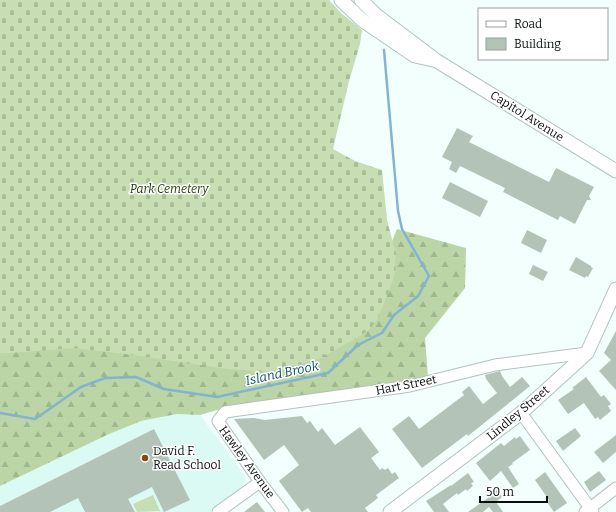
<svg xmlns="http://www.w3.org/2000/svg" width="616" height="512" font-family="Bitter,serif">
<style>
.built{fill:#dcfaf4}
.green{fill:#c6deb2}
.forest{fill:url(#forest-firs)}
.cemetery{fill:url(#cemetery-stones)}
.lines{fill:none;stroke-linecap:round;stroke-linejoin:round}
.stream{stroke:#82b4d2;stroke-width:2.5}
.building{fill:#b3c3b8}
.minor-casing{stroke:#b0c3c0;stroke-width:13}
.major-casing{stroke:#b0c3c0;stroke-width:15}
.minor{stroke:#fff;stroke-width:11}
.major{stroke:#fff;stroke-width:13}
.poi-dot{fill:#884713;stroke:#fff;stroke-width:1.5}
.labels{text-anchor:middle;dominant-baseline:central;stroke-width:3;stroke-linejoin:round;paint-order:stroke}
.street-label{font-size:12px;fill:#070e0d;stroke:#fff}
.park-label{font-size:12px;font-style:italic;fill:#233a08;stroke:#fff}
.poi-label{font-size:12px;fill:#070e0d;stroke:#fff;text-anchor:start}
.water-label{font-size:13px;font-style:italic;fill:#0d4e6b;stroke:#fff}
</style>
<defs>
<pattern id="forest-firs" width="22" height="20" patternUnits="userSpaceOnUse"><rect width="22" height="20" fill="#bbd5a6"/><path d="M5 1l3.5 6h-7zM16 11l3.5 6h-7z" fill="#9fb68e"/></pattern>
<pattern id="cemetery-stones" width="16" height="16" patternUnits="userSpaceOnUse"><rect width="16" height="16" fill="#c6deb2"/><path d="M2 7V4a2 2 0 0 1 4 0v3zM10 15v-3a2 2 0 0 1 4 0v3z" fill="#a9bd98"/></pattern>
</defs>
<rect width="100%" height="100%" fill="#f2fffc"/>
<!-- built -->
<path class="built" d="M177,414L200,415L245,476L246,482L242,487L209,512H0V486L89,443L126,426L141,421Z"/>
<!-- green -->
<path class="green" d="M153,495L160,511L137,512L133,504Z"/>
<!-- forest -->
<path class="forest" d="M397,229L466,248L465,288L425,338L428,377L374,387L231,406L200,415L177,414L141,421L109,434L0,486V340L375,283Z"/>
<!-- cemetery -->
<path class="cemetery" d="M0,0H329L341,13L362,30L360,44L349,81L333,149L355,161L382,170L387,220L396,254L395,272L391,286L377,320L369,330L360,336L321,358L287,368L260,372L220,368L134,355L74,348L10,353H0Z"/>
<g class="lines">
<!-- stream -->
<path class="stream" d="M0,413L35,419L81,387L105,378L136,377L164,389L217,397L328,373L358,345L382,333L394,315L418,296L429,276L402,229L398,211L384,50"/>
</g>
<!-- building -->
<g class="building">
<path d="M457,128L473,136L469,142L549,182L556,168L594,187L589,196L591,200H587L575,224L560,216L558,220L503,192L505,188L460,166L456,173L449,169L452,162L442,157Z"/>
<path d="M450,182L488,201L480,217L442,198Z"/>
<path d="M527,230L547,240L541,253L521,243Z"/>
<path d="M576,257L591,266V267L593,268L588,277L586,276L585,278L569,270Z"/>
<path d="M533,265L548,272L543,281L529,274Z"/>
<path d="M616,331V390L599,371L611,360L604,353Z"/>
<path d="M500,371L502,376L510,387L522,377L530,386L468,436L467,434L422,468L392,429L409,416L419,429L464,395L462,392L469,386L483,404L497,393L486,379L485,375Z"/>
<path d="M586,377L601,397L604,395L611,404L608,406L611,411L600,420L598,417L595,419L584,403L568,414L558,400L574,389L572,388Z"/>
<path d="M302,416L307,423L310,421L318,432L322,428L335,445L360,427L379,452L371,458L380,470L382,468L385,470L388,468L392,474L395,472L399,478L376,495L378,498L365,508L368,512H311L308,508L302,512L279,481L299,465L284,445L264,460L234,419L254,418L265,420Z"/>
<path d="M575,428L581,436L563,451L556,441Z"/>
<path d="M154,429L190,500L164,512L152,487L128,499L135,512H85L78,498L50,512H0V506Z"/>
<path d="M616,435V452L603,463L594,452Z"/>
<path d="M520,436L530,450L512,463L513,464L508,467L519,484L513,488L501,471L490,481L476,463L501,443L504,446L515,437L516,439Z"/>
<path d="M599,471L606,480L590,492L584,482Z"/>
<path d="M545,472L567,503L554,512L547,502L549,500L535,480Z"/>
<path d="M468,473L474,482L471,483L473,486L467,491L466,489L458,495L457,493L443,504L449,512H434L426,501L451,485V486Z"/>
<path d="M497,489L502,497L496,502L503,512H493L489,507L483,512H468L492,495L491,493Z"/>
<path d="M257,502L265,512H244Z"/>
</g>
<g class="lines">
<defs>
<g id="minor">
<path d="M521,413L593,512"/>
<path d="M218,512L260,482"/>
<path d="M283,512L260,482L218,421L225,412L410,386L495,365L587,353"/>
<path d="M585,512L616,488"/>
</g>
<g id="major">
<path d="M341,0L362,20L415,56L433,60"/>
<path d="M361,0L376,15L437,61L616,171"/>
<path d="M390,512L521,413L587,353L616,289"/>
</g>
</defs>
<!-- minor casing -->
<use href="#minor" class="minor-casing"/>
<!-- major casing -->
<use href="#major" class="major-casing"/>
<!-- minor -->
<use href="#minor" class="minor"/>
<!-- major -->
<use href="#major" class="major"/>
</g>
<!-- markers -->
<circle class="poi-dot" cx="145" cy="458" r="4"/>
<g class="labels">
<!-- street labels -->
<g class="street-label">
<text transform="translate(527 116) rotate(32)">Capitol Avenue</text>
<text transform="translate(406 385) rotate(-11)">Hart Street</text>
<text transform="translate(518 413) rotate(-40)">Lindley Street</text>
<text transform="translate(247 462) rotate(54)">Hawley Avenue</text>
</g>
<!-- park labels -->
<g class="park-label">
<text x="169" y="189">Park Cemetery</text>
</g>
<!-- poi labels -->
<g class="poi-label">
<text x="153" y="451">David F.<tspan x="153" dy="14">Read School</tspan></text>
</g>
<!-- water labels -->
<g class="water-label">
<text transform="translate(282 373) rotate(-12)">Island Brook</text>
</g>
</g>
<!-- legend -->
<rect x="478" y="8" width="130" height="52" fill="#ffffff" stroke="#9c9f9e"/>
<rect x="486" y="21" width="20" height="6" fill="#ffffff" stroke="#9c9f9e"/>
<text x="514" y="28" font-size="12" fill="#070e0d">Road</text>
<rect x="486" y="38" width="20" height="12" fill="#b3c3b8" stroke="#9c9f9e"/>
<text x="514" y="48" font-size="12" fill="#070e0d">Building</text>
<!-- scale -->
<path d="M480 496v6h67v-6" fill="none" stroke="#070e0d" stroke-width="2"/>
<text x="486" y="496" font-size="12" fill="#070e0d" stroke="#ffffff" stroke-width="3" paint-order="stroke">50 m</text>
</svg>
